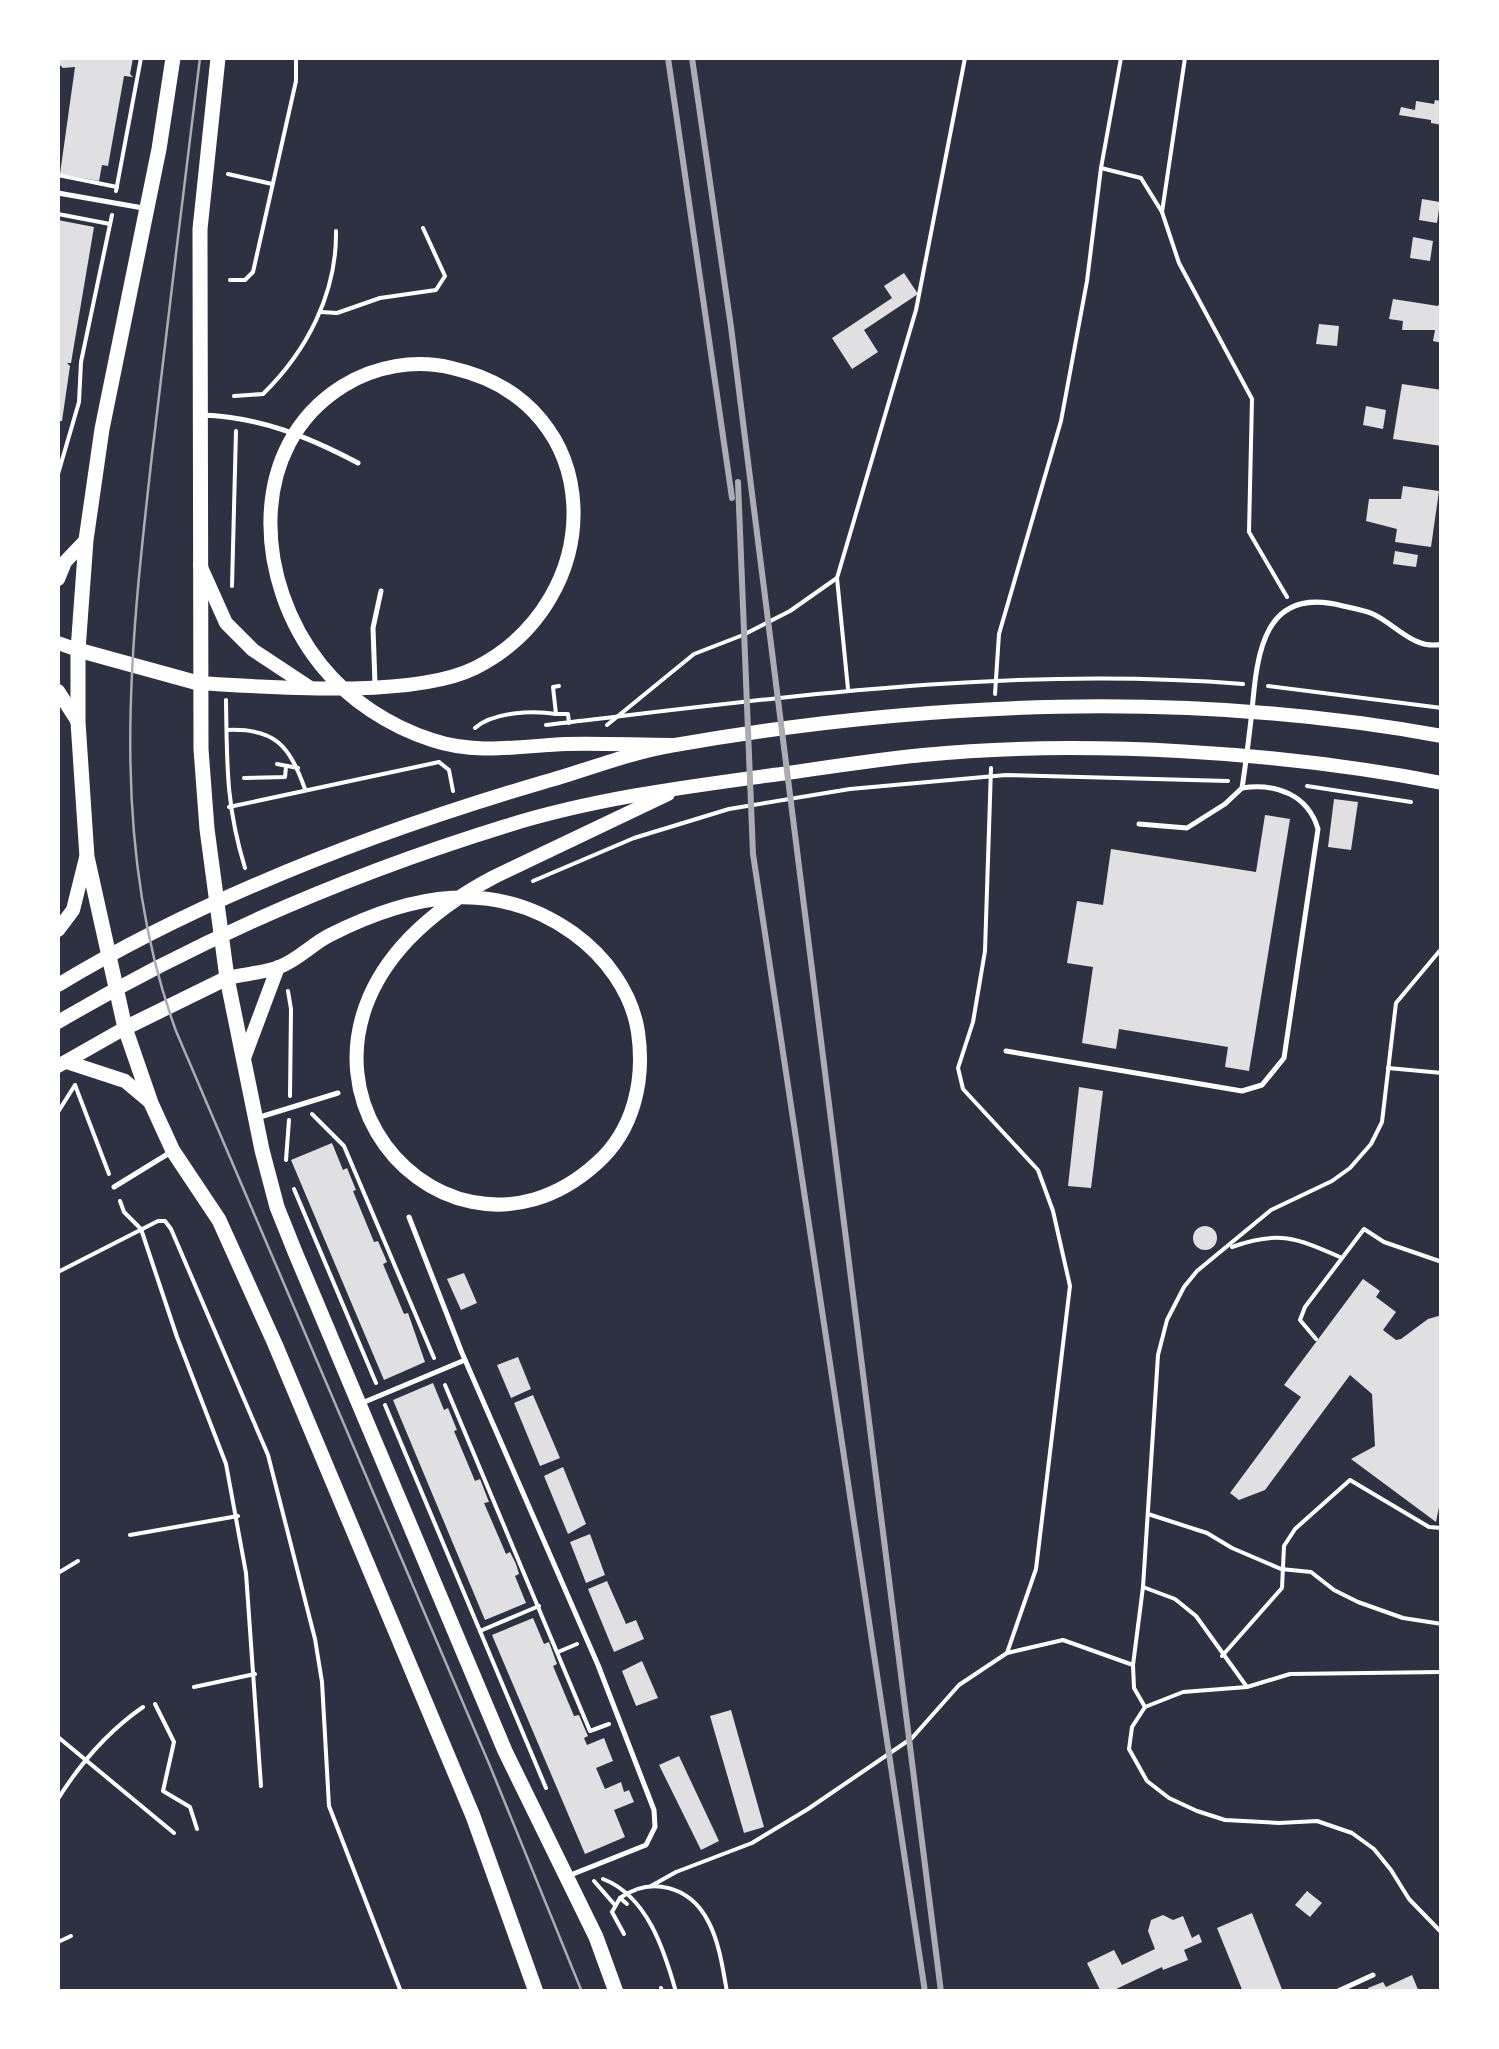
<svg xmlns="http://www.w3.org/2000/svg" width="1499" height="2049" font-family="'Source Sans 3',sans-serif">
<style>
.building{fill:#e0e0e3}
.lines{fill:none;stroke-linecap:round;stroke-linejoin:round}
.path{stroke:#fff;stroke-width:4}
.service{stroke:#fff;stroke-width:5}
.tertiary{stroke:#fff;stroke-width:14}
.secondary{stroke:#fff;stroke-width:15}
.tram{stroke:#abadb3;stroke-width:2.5}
.rail{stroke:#abadb3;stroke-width:6}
</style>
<rect width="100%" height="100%" fill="#2d3142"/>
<!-- building -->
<g class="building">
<path d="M59,58H133L130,74L133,77L124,76L108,166L102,165L99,181L60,174L75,67L63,68L58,63Z"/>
<path d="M1435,100L1442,101V125L1431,123V120L1399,115L1401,107L1415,110L1416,101L1434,104Z"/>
<path d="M1422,199L1440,202L1437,223L1419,220Z"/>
<path d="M58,220L94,227L71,363H67L70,366L62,421H58Z"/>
<path d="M1413,237L1433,241L1430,261L1410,258Z"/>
<path d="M904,273L918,294L864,330L878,352L852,369L832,338L892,298L884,286Z"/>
<path d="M1393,299L1438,306L1442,299V343L1433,341L1435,330H1402L1403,321L1389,319Z"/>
<path d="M1319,324L1339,326L1337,346L1316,344Z"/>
<path d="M1402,384L1442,390V446L1393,439Z"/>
<path d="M1366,406L1386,410L1383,429L1363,425Z"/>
<path d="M1403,486L1439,491L1431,547L1395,542L1397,529L1366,521L1369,499H1401Z"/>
<path d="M1395,551L1418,555L1416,567L1393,564Z"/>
<path d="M1334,799L1358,802L1351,850L1328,847Z"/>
<path d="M1265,815L1290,819L1249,1071L1225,1067L1228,1047L1119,1029L1116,1049L1082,1043L1093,967L1067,963L1077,901L1103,905L1111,849L1256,872Z"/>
<path d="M1079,1087L1103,1091L1091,1188L1068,1186Z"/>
<path d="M332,1143L343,1170L347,1168L356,1190L353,1191L374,1242L378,1241L387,1262L383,1264L404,1314L408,1313L425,1362L384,1380L291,1160Z"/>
<circle cx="1205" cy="1238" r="12"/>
<path d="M464,1273L477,1303L461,1310L447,1279Z"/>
<path d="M1363,1279L1380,1291L1376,1297L1396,1312L1383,1330L1396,1340L1401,1339L1428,1319L1442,1315V1492L1436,1522L1351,1459L1375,1446L1372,1394L1350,1375L1265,1490L1239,1500L1230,1493L1301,1397L1284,1385Z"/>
<path d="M518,1357L531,1389L511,1398L497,1365Z"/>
<path d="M433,1383L444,1410L448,1408L457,1430L454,1431L475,1481L480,1479L489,1502L484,1503L506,1554L510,1552L516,1564L519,1574L515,1576L526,1603L485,1620L393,1400Z"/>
<path d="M533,1395L560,1458L540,1466L514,1403Z"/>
<path d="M563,1467L586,1524L568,1534L544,1476Z"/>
<path d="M590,1534L605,1575L586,1583L570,1542Z"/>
<path d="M607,1581L626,1624L636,1620L644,1639L614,1652L588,1589Z"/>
<path d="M533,1618L544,1644L549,1642L557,1664L553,1666L574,1716L579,1715L584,1727L588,1736L584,1738L587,1745L604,1738L613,1761L596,1768L605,1789L621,1782L624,1792L629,1790L634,1802L614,1810L625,1837L585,1854L492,1635Z"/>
<path d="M642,1661L658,1698L636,1706L622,1671Z"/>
<path d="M731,1710L764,1827L744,1833L710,1716Z"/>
<path d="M679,1756L719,1841L701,1850L659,1765Z"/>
<path d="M1307,1891L1322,1903L1310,1917L1295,1905Z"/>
<path d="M1252,1913L1283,1992H1243L1217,1928Z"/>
<path d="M1163,1915L1173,1920L1183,1916L1192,1938L1199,1934L1202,1942L1184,1950L1188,1960L1163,1970L1162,1967L1110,1992H1101L1087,1963L1114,1950L1122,1965L1155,1949L1148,1931L1151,1920Z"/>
<path d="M1412,1975L1419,1992H1369L1368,1988L1383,1982L1386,1987Z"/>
</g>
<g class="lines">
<!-- path -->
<g class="path">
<path d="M1101,168L1141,178L1162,212L1179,263L1252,399L1249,532L1287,597"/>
<path d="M228,174L272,184"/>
<path d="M58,175L117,187"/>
<path d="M116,191L141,58"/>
<path d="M1162,212L1185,58"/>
<path d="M58,214L110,224"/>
<path d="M230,280H245L253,272L296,81V58"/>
<path d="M321,312L337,313L380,298L436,290L445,276L423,228"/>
<path d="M234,396L263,394C307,351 337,293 336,231"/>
<path d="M58,474L79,402L81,362L112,215"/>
<path d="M232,586L236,431"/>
<path d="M559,686L553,687L556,714H568L569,723"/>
<path d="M1268,686L1442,708"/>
<path d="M848,689L837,578L916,310L965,58"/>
<path d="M995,694L999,634L1061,421L1087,281L1101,168L1121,58"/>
<path d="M226,700C227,765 226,806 245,868"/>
<path d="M546,725C778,698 1008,665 1243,684"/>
<path d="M607,725L694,654L743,635L790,611L837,578"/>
<path d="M475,728C493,712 533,710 556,714"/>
<path d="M227,730C275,728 289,745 305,789"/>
<path d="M439,762L449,770L453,791"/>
<path d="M277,764L298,768"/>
<path d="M991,768L985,951L973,1022L958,1068L963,1089L1038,1170L1053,1211L1070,1286L1036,1569L1007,1653"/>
<path d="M244,778L285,777L286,767"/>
<path d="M1307,786L1411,802"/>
<path d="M229,807L439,762"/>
<path d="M533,881L634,838L729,809L850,789L1006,775L1228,781"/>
<path d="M288,991L291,1009L290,1096"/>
<path d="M1388,1068L1442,1073"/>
<path d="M75,1085L109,1174"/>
<path d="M58,1112L75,1085"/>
<path d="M312,1114L344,1146L434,1358"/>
<path d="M286,1160L289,1120"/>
<path d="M294,1189L376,1383"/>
<path d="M120,1201L124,1212L141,1229L177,1337L226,1464L246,1573L261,1786"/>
<path d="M1232,1247C1278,1230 1297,1238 1340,1257"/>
<path d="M58,1272L158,1221H165L171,1229L268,1455L315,1639L322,1682L329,1806L401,1992"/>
<path d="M1316,1339L1300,1320L1305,1307L1364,1229L1384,1242L1442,1262"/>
<path d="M445,1385L590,1731L609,1724"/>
<path d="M385,1405L546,1788"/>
<path d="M1148,1514L1207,1533L1232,1548L1281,1569L1311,1572L1334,1590L1358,1602L1403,1618L1442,1624"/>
<path d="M130,1535L238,1516"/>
<path d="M58,1573L78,1561"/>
<path d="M1143,1587L1175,1599L1196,1616L1247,1687"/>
<path d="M480,1631L539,1606"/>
<path d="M558,1652L577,1644"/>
<path d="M1222,1656L1282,1588L1284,1546L1295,1529L1350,1480L1429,1527L1442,1528"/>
<path d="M1442,1672L1290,1674L1247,1687L1183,1692L1145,1707L1132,1727L1129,1749L1147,1781L1169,1798L1197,1811L1225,1820L1279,1823L1317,1821L1352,1833L1374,1849L1391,1870L1409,1899L1442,1933"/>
<path d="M194,1687L255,1674"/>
<path d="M155,1704L174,1742L163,1791L190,1807L197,1829"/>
<path d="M1145,1707L1134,1688L1133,1665L1143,1587L1158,1355L1167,1320L1184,1287L1197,1271L1271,1210L1332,1181L1350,1168L1371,1144L1382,1122L1396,1003L1442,948"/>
<path d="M58,1737L174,1833"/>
<path d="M58,1799C81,1762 107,1732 143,1707"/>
<path d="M603,1879C647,1896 664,1949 676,1992"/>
<path d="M594,1881L614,1904"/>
<path d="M651,1886L676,1872L752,1843L808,1809L912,1738L959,1685L1007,1653L1063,1640L1133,1665"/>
<path d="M620,1898C651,1876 690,1886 708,1921C719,1941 723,1969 727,1992"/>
<path d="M624,1934L612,1912L620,1898L627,1904"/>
<path d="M58,1942L71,1936"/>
<path d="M661,1988L662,1992"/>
</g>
<!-- service -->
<g class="service">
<path d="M58,193L143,208"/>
<path d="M202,415C259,417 307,436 358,463"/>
<path d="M375,684L373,628L381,591"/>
<path d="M1139,824L1187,828L1225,804L1242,788C1246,763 1249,737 1252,711C1257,652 1264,585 1343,606C1353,608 1364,610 1373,614C1395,624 1415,651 1442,644"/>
<path d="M1006,1051L1242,1091L1262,1085L1284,1058L1318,829C1308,795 1277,783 1242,788"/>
<path d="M260,1117L338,1093"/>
<path d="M114,1187L171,1152"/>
<path d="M409,1217L462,1353L598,1665L654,1810L655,1827L646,1845L568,1876"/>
<path d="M362,1403L465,1360"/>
<path d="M1336,1992L1373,1975"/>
</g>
<!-- tertiary -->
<g class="tertiary">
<path d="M200,565L226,623L253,650L309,687"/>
<path d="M58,579L65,562L86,540"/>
<path d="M58,643L78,650"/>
<path d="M198,683C269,687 412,699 475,668C610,600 610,403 452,368C415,359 375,366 343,386C245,447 255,583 321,665C349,700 389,726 432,740C477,755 520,746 566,744C601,743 637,745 672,745"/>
<path d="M58,691L78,722"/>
<path d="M58,930L73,910L86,858"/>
<path d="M227,978C244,974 263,973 279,967C298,960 312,944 330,935C411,894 494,877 573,933C605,956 632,992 638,1032C645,1080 634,1130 597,1163C435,1311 206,1028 494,877L668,794"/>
<path d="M58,985C208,895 377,831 544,782C587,770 631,752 675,745C925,701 1191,690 1442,736"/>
<path d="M58,1022C199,939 350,874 506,826C592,799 684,787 773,775C823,768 873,760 923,755C1084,739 1283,752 1442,783"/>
<path d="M244,1058L278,967"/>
<path d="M67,1062L125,1081L150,1102"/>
<path d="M58,1066L125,1028"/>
</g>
<!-- secondary -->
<g class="secondary">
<path d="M173,58L159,149L102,429L86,540L78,650V722L87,857L125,1028L151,1103L173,1151L219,1220L275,1344L473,1816L536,1992"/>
<path d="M218,58L200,229L201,749L207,829L227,978L262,1150L277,1207L295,1252L505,1751L596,1937L616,1992"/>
<path d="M78,650L198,683"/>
<path d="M125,1028L227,978"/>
</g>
<!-- tram -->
<path class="tram" d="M200,58C184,190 167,323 152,455C130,648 108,845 176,1031L490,1766L582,1992"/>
<!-- rail -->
<g class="rail">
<path d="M668,58L732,498"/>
<path d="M692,58L731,327L941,1992"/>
<path d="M738,482L753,854L925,1992"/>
</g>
</g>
<!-- border -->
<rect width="1499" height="2049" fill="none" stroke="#ffffff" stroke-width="120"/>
</svg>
